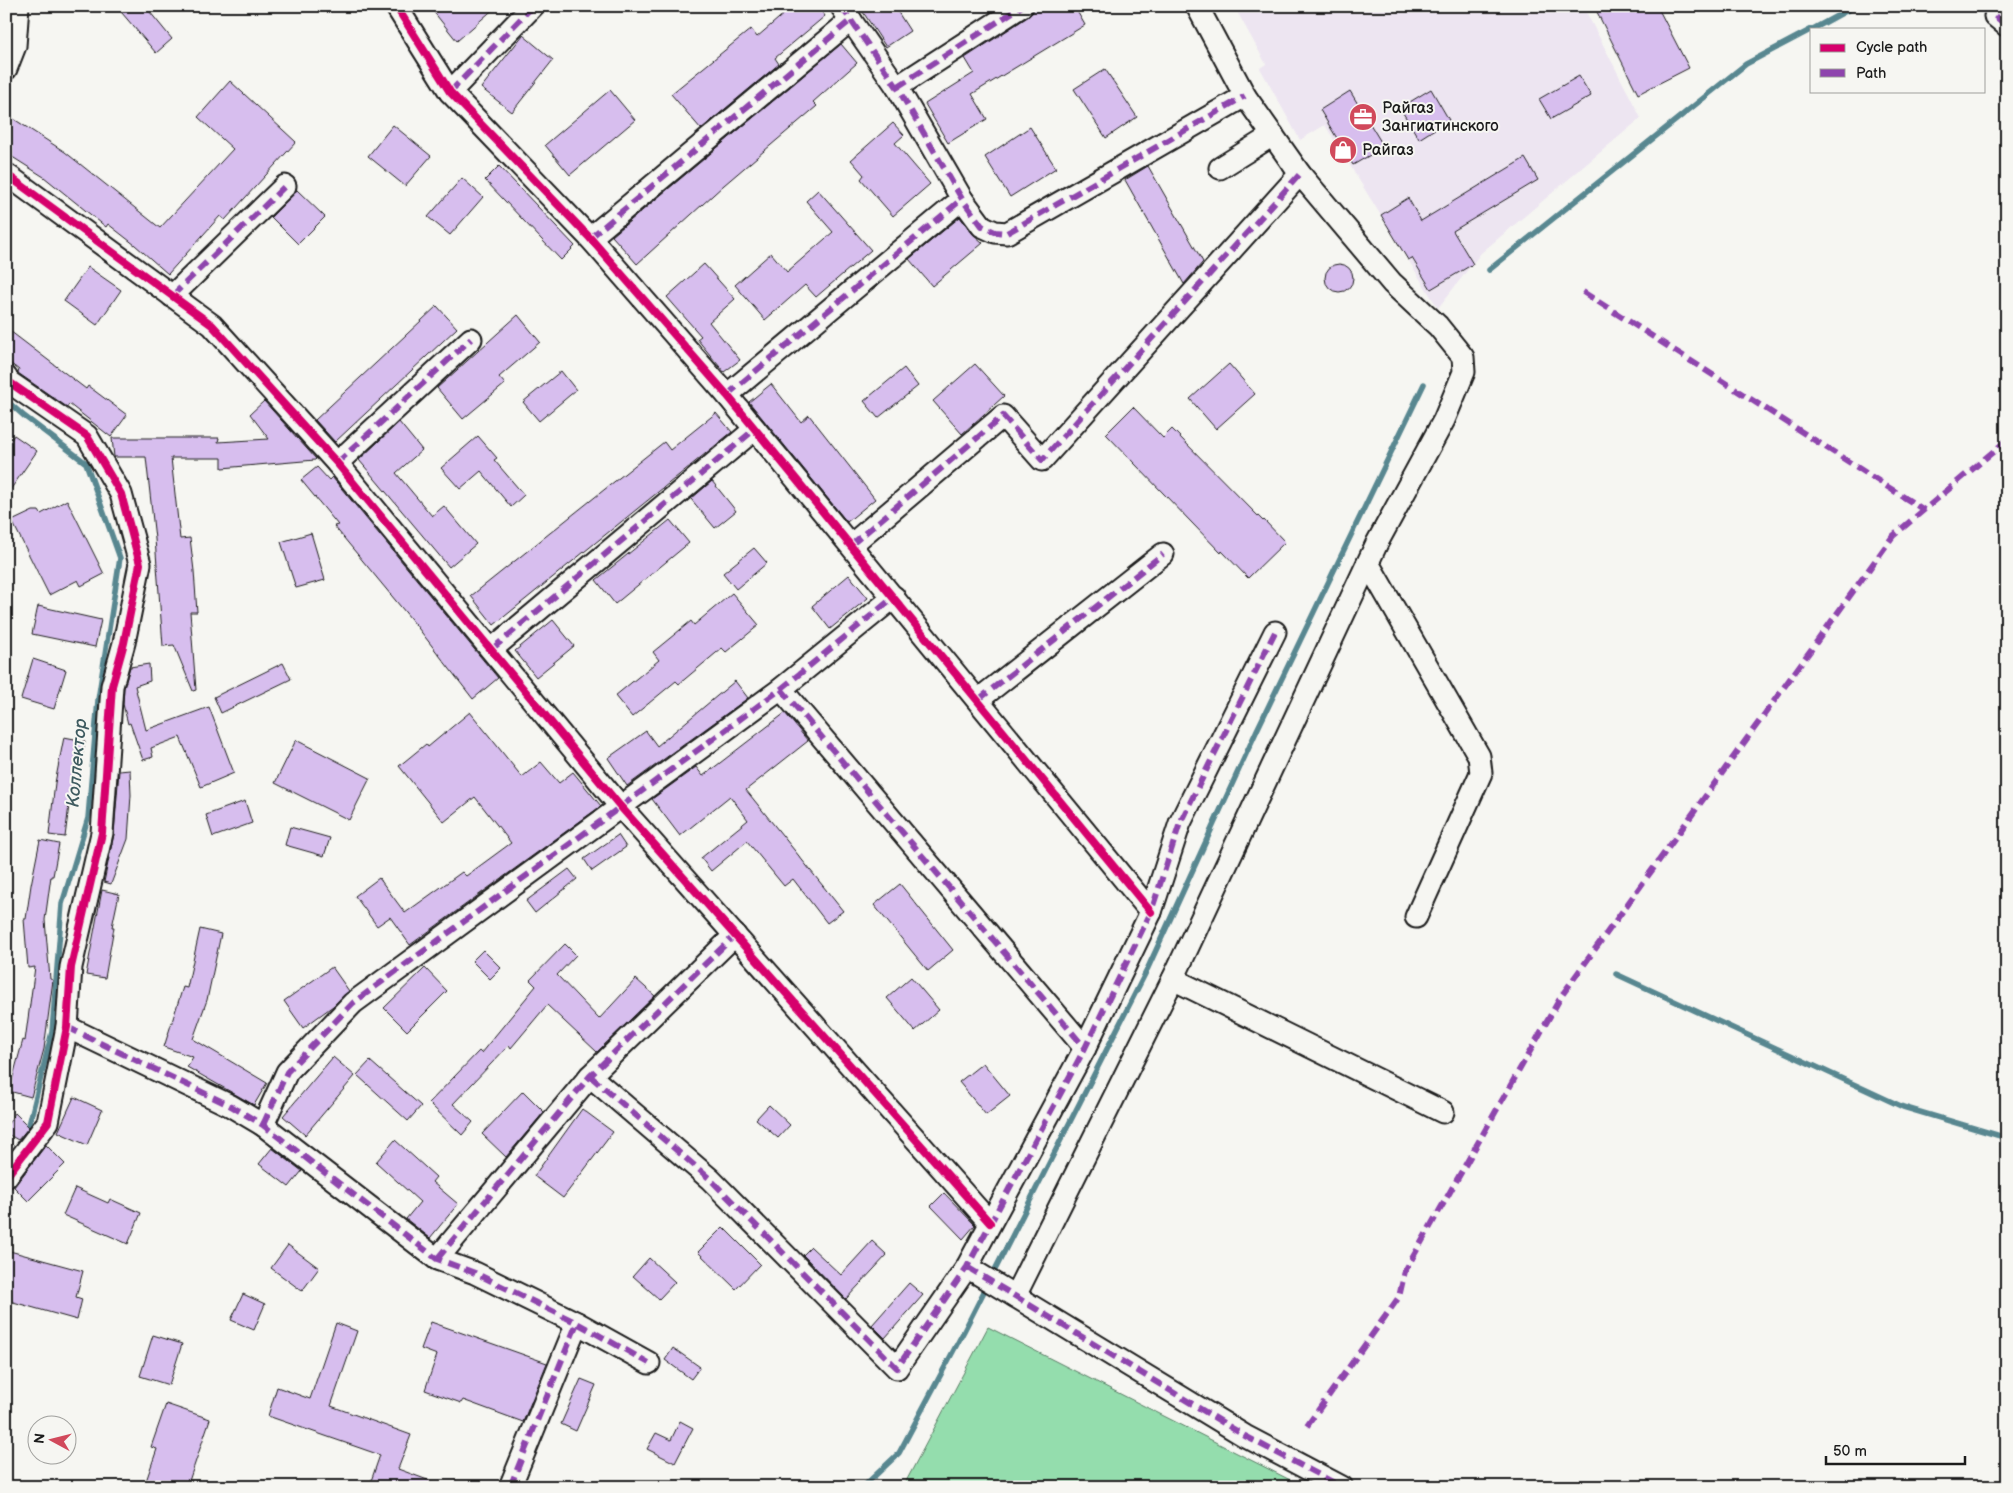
<svg xmlns="http://www.w3.org/2000/svg" width="2013" height="1493" font-family="'Balsamiq Sans',sans-serif">
<style>
.built{fill:#ede5f1}
.green{fill:#94ddad;stroke:#587c64}
.lines{fill:none;stroke-linecap:round;stroke-linejoin:round}
.stream{stroke:#588790;stroke-width:5.5}
.building{fill:#d7beee;stroke:#1c1c1c}
.minor-casing{stroke:#1c1c1c;stroke-width:25}
.minor{stroke:#f6f6f2;stroke-width:21}
.quiet{stroke:#8e44ad;stroke-width:6;stroke-dasharray:12 6;stroke-linecap:butt}
.cycleway-casing{stroke:#f6f6f2;stroke-width:11}
.cycleway{stroke:#d6006c;stroke-width:8}
.labels{text-anchor:middle;dominant-baseline:central;stroke-width:4;stroke-linejoin:round;paint-order:stroke}
.poi-label{font-size:16px;fill:#1c1c1c;stroke:#f6f6f2;text-anchor:start}
.water-label{font-size:18px;font-style:italic;fill:#3f5b60;stroke:#f6f6f2}
</style>
<rect width="100%" height="100%" fill="#f6f6f2"/>
<filter id="ink" filterUnits="userSpaceOnUse"><feTurbulence type="fractalNoise" baseFrequency=".02" numOctaves="2"/><feDisplacementMap in="SourceGraphic" scale="10" xChannelSelector="R" yChannelSelector="G"/><feConvolveMatrix kernelMatrix="1 2 1 2 8 2 1 2 1" color-interpolation-filters="sRGB"/></filter>
<g filter="url(#ink)">
<!-- built -->
<path class="built" d="M1234,6H1583L1641,118L1481,253L1438,308L1325,125L1300,140L1260,68L1266,64Z"/>
<!-- green -->
<path class="green" d="M988,1327L1304,1487H903Z"/>
<g class="lines">
<!-- stream -->
<g class="stream">
<path d="M1813,29L1855,6"/>
<path d="M1489,270L1746,64L1812,29"/>
<path d="M6,400L24,416L86,463L120,558L98,700L88,818L62,904L52,1032L27,1133L24,1137"/>
<path d="M1616,974L1903,1107L2007,1138"/>
<path d="M863,1487L899,1453L964,1331L1146,972L1257,730L1424,384"/>
</g>
</g>
<!-- building -->
<g class="building">
<path d="M116,6H145L172,39L156,53Z"/>
<path d="M429,6H497L457,41Z"/>
<path d="M793,6H818L825,16L775,58L779,64L701,129L671,94L751,29L757,37Z"/>
<path d="M859,6H894L910,31L886,47Z"/>
<path d="M1034,6H1074L1085,25L972,94L987,119L948,143L925,104L974,73L965,58L1029,16L1033,12Z"/>
<path d="M1594,6H1657L1689,68L1638,94Z"/>
<path d="M523,35L553,60L512,112L481,88Z"/>
<path d="M841,44L857,63L813,102L817,106L724,185L637,264L612,236Z"/>
<path d="M1105,69L1137,117L1106,138L1074,89Z"/>
<path d="M1579,76L1591,96L1551,119L1539,99Z"/>
<path d="M230,81L296,142L225,220L220,216L168,274L135,245L108,224L106,227L44,177L6,153V114L65,152L160,228L233,149L198,117Z"/>
<path d="M1431,89L1449,120L1419,139L1400,108Z"/>
<path d="M610,90L635,120L570,175L545,145Z"/>
<path d="M1350,91L1384,147L1353,165L1320,110Z"/>
<path d="M893,123L904,135L895,143L930,184L893,216L861,179L864,175L851,160Z"/>
<path d="M393,125L431,156L405,186L368,156Z"/>
<path d="M1030,127L1056,168L1010,197L985,157Z"/>
<path d="M1525,158L1538,180L1453,231L1473,264L1431,289L1412,258L1408,260L1381,215L1408,198L1421,221Z"/>
<path d="M499,166L575,246L561,260L485,180Z"/>
<path d="M1148,166L1203,262L1184,284L1125,180Z"/>
<path d="M462,178L483,197L450,235L428,217Z"/>
<path d="M297,190L325,217L298,244L271,217Z"/>
<path d="M818,190L871,250L816,297L805,285L765,320L735,285L771,253L787,272L833,232L806,201Z"/>
<path d="M960,217L972,233L983,243L932,286L909,259Z"/>
<circle cx="1339" cy="278" r="14"/>
<path d="M704,264L735,299L709,322L740,360L724,372L697,339L701,336L667,297Z"/>
<path d="M88,267L121,290L97,325L64,301Z"/>
<path d="M437,306L457,328L335,442L315,420Z"/>
<path d="M518,315L540,342L499,377L505,384L463,419L437,388Z"/>
<path d="M6,328L86,389L88,386L127,415L111,437L69,404L67,407L18,373L19,370L6,360Z"/>
<path d="M975,364L1004,396L962,434L933,401Z"/>
<path d="M1229,364L1255,394L1216,429L1190,399Z"/>
<path d="M904,368L918,386L878,418L864,401Z"/>
<path d="M561,371L576,390L539,421L523,402Z"/>
<path d="M771,384L801,422L809,415L875,499L847,522L749,402Z"/>
<path d="M264,401L316,459L315,460L222,468V458H171L180,539L190,538L194,571L197,612H190L196,690L193,691L174,645L163,646L155,539L146,457H114L112,438H219L218,442L269,439L250,414Z"/>
<path d="M1133,407L1163,438L1172,429L1263,521L1264,520L1285,542L1248,578L1222,551L1221,553L1106,434Z"/>
<path d="M716,413L732,432L494,625L471,596L664,442L670,450Z"/>
<path d="M399,422L422,450L396,473L432,516L444,506L476,544L449,567L359,460Z"/>
<path d="M14,435L37,451L6,496V447Z"/>
<path d="M478,436L497,458L494,460L524,495L511,507L481,471L460,489L441,468Z"/>
<path d="M317,467L329,480L332,477L498,678L473,699L415,624L334,526L338,525L301,480Z"/>
<path d="M712,481L736,511L715,528L691,499Z"/>
<path d="M67,500L104,574L81,586L78,580L49,595L12,521L33,511H39L41,514Z"/>
<path d="M670,520L689,543L615,604L596,580Z"/>
<path d="M311,533L325,580L296,588L281,542Z"/>
<path d="M754,548L767,563L736,589L723,573Z"/>
<path d="M849,575L868,598L830,629L812,606Z"/>
<path d="M732,593L759,625L726,652L722,648L679,684L676,681L632,717L615,696L659,660L653,652L691,621L694,625Z"/>
<path d="M38,606L101,620L95,647L32,634Z"/>
<path d="M553,620L574,646L536,677L515,651Z"/>
<path d="M33,659L66,670L54,709L21,699Z"/>
<path d="M283,663L291,679L221,713L214,697Z"/>
<path d="M149,664L150,681L135,686L146,730L209,707L234,773L201,787L180,737L151,748L153,757L143,760L130,723L128,724L123,704L124,688L130,667Z"/>
<path d="M735,681L748,698L627,786L608,758L646,731L657,746Z"/>
<path d="M470,712L522,777L541,762L559,783L573,772L601,806L410,945L390,917L377,926L355,896L379,878L405,913L462,872L466,876L511,843L475,797L444,822L399,766L426,744L428,747Z"/>
<path d="M785,713L808,741L746,790L843,911L827,923L793,879L784,886L747,841L711,871L701,858L748,820L730,796L680,836L652,799L696,767L703,776Z"/>
<path d="M64,737L85,741L77,782L72,781L65,837L49,835L55,783Z"/>
<path d="M296,740L370,778L349,820L275,783Z"/>
<path d="M130,770L131,795L128,839L111,884L104,882L114,834L119,771Z"/>
<path d="M245,801L252,823L213,837L206,815Z"/>
<path d="M290,827L330,838L324,856L285,845Z"/>
<path d="M618,835L626,847L592,871L584,859Z"/>
<path d="M40,840L59,844L53,876H51L45,920L50,979L53,980L44,1049L31,1097L9,1091L23,1040L25,1041L35,967L28,968L24,919H26L31,885Z"/>
<path d="M569,869L577,879L535,913L526,901Z"/>
<path d="M900,884L953,950L928,971L874,905Z"/>
<path d="M102,890L119,894L112,927H114L105,978L86,975Z"/>
<path d="M200,929L221,934L207,1000L193,1039L267,1083L254,1105L187,1067L193,1057L164,1047L183,987L187,988Z"/>
<path d="M565,944L576,955L557,975L599,1019L636,979L655,996L597,1052L547,1005L511,1048L509,1045L453,1104L473,1122L462,1135L429,1103L479,1051L481,1053L536,986L530,980Z"/>
<path d="M483,950L501,968L490,979L472,961Z"/>
<path d="M332,967L349,991L333,1006L303,1028L284,1001Z"/>
<path d="M425,968L447,991L407,1031L384,1008Z"/>
<path d="M911,977L939,1010L915,1031L887,998Z"/>
<path d="M333,1057L355,1076L305,1135L283,1116Z"/>
<path d="M370,1061L421,1106L408,1121L357,1075Z"/>
<path d="M983,1063L1010,1096L986,1115L959,1082Z"/>
<path d="M523,1091L544,1112L506,1157L482,1134Z"/>
<path d="M74,1097L102,1110L87,1145L58,1132Z"/>
<path d="M769,1105L790,1125L778,1138L756,1119Z"/>
<path d="M582,1109L613,1132L563,1198L534,1176Z"/>
<path d="M15,1113L29,1127L18,1140L6,1133V1127Z"/>
<path d="M395,1140L436,1177L432,1182L458,1204L430,1238L406,1219L420,1202L376,1162Z"/>
<path d="M46,1145L65,1164L28,1201L14,1187Z"/>
<path d="M272,1148L302,1171L289,1187L259,1164Z"/>
<path d="M75,1188L108,1203L110,1199L141,1213L128,1244L63,1215Z"/>
<path d="M944,1193L975,1225L963,1239L931,1206Z"/>
<path d="M723,1227L760,1264L736,1289L698,1252Z"/>
<path d="M872,1241L887,1255L846,1299L803,1255L811,1247L841,1275Z"/>
<path d="M288,1245L319,1268L302,1291L271,1268Z"/>
<path d="M6,1250L83,1271L76,1297L82,1299L77,1320L6,1300Z"/>
<path d="M649,1258L675,1282L659,1299L633,1276Z"/>
<path d="M909,1283L923,1295L885,1338L872,1325Z"/>
<path d="M243,1294L265,1304L254,1330L231,1320Z"/>
<path d="M431,1322L547,1363L523,1422L463,1400L461,1403L425,1390L437,1355L421,1349Z"/>
<path d="M336,1323L357,1331L331,1406L411,1435L398,1469L441,1485V1487H388L371,1481L380,1455L268,1416L277,1387L310,1399Z"/>
<path d="M153,1335L182,1344L169,1385L140,1376Z"/>
<path d="M673,1348L700,1367L691,1379L665,1360Z"/>
<path d="M581,1379L596,1385L576,1431L561,1424Z"/>
<path d="M166,1404L210,1419L187,1487H144L157,1449L151,1447Z"/>
<path d="M680,1421L693,1428L675,1463L647,1449L656,1433L671,1440Z"/>
</g>
<g class="lines">
<defs>
<g id="minor">
<path d="M396,6L450,92L590,238L727,395L1151,912"/>
<path d="M841,6L897,87L962,199L982,226L995,232L1007,233L1245,96"/>
<path d="M1995,16L2007,26"/>
<path d="M6,69L15,46L18,6"/>
<path d="M897,87L1022,6"/>
<path d="M450,92L533,6"/>
<path d="M1220,168L1273,135"/>
<path d="M6,174L212,325L337,463L620,806L990,1223"/>
<path d="M590,238L851,20"/>
<path d="M172,296L285,186"/>
<path d="M6,377L9,382L87,436L121,494L140,564L124,643L112,686L102,833L71,967L67,1027L48,1122L6,1177"/>
<path d="M727,395L962,199"/>
<path d="M337,463L471,339"/>
<path d="M851,545L1003,416L1042,460L1300,174"/>
<path d="M1368,563L1479,756L1481,773L1416,917"/>
<path d="M492,649L755,429"/>
<path d="M781,689L1085,1048"/>
<path d="M978,700L1163,554"/>
<path d="M1173,979L1443,1112"/>
<path d="M67,1027L231,1106L263,1125L437,1259L475,1273L577,1323L649,1363"/>
<path d="M590,1076L710,1179L897,1368L967,1267L1085,1048L1151,912L1180,823L1275,632"/>
<path d="M263,1125L287,1072L353,1003L781,689L894,597"/>
<path d="M437,1259L590,1076L735,935"/>
<path d="M967,1267L1245,1436L1342,1487"/>
<path d="M1015,1296L1173,979L1377,543L1444,420L1464,372L1463,357L1438,326L1392,283L1300,174L1245,96L1197,6"/>
<path d="M510,1487L577,1323"/>
</g>
</defs>
<!-- minor casing -->
<use href="#minor" class="minor-casing"/>
<!-- minor -->
<use href="#minor" class="minor"/>
<!-- quiet -->
<g class="quiet">
<path d="M841,6L897,87L962,199L982,226L995,232L1007,233L1245,96"/>
<path d="M1995,16L2007,26"/>
<path d="M897,87L1022,6"/>
<path d="M450,92L533,6"/>
<path d="M590,238L851,20"/>
<path d="M1583,292L1924,510"/>
<path d="M172,296L285,186"/>
<path d="M727,395L962,199"/>
<path d="M337,463L471,339"/>
<path d="M851,545L1003,416L1042,460L1300,174"/>
<path d="M492,649L755,429"/>
<path d="M781,689L1085,1048"/>
<path d="M978,700L1163,554"/>
<path d="M67,1027L231,1106L263,1125L437,1259L475,1273L577,1323L649,1363"/>
<path d="M590,1076L710,1179L897,1368L967,1267L1085,1048L1151,912L1180,823L1275,632"/>
<path d="M263,1125L287,1072L353,1003L781,689L894,597"/>
<path d="M437,1259L590,1076L735,935"/>
<path d="M967,1267L1245,1436L1342,1487"/>
<path d="M1307,1426L1399,1297L1405,1271L1562,995L1893,536L2007,440"/>
<path d="M510,1487L577,1323"/>
</g>
<defs>
<g id="cycleway">
<path d="M396,6L450,92L590,238L727,395L1151,912"/>
<path d="M6,174L212,325L337,463L620,806L990,1223"/>
<path d="M6,377L9,382L87,436L121,494L140,564L124,643L112,686L102,833L71,967L67,1027L48,1122L6,1177"/>
</g>
</defs>
<!-- cycleway casing -->
<use href="#cycleway" class="cycleway-casing"/>
<!-- cycleway -->
<use href="#cycleway" class="cycleway"/>
</g>
</g>
<!-- icons -->
<defs>
<symbol id="office-disc" viewBox="-11 -11 22 22"><circle r="9.5" fill="#d1495b" stroke="#f6f6f2"/><path d="M-6-3h4V-5.5h4V-3h4V5H-6ZM-1-4.5V-3h2v-1.5ZM-6 0V1H6V0Z" fill="#fff"/></symbol>
<symbol id="shop-disc" viewBox="-11 -11 22 22"><circle r="9.5" fill="#d1495b" stroke="#f6f6f2"/><path d="M-5-2.5h2.3a2.7 3.5 0 0 1 5.4 0H5L5.5 6h-11ZM-1.5-2.5h3a1.5 2.3 0 0 0-3 0Z" fill="#fff"/></symbol>
</defs>
<g fill-rule="evenodd">
<use href="#office-disc" x="1347" y="101" width="32" height="32"/>
<use href="#shop-disc" x="1327" y="134" width="32" height="32"/>
</g>
<g class="labels">
<!-- poi labels -->
<g class="poi-label">
<text x="1382" y="108">Райгаз<tspan x="1382" dy="18">Зангиатинского</tspan></text>
<text x="1362" y="150">Райгаз</text>
</g>
<!-- water labels -->
<g class="water-label">
<text transform="translate(77 763) rotate(-85)">Коллектор</text>
</g>
</g>
<!-- margin -->
<rect width="2013" height="1493" fill="none" stroke="#f6f6f2" stroke-width="25"/>
<rect x="12" y="12" width="1988" height="1468" fill="none" stroke="#1c1c1c" stroke-width="2" filter="url(#ink)"/>
<!-- legend -->
<rect x="1810" y="28" width="175" height="65" fill="#f6f6f2" stroke="#9f9f9c"/>
<rect x="1820" y="44" width="25" height="8" fill="#d6006c" stroke="#9f9f9c"/>
<text x="1856" y="52" font-size="15" fill="#1c1c1c">Cycle path</text>
<rect x="1820" y="69" width="25" height="8" fill="#8e44ad" stroke="#9f9f9c"/>
<text x="1856" y="78" font-size="15" fill="#1c1c1c">Path</text>
<!-- north arrow -->
<g transform="translate(52 1440) rotate(277)"><circle r="24" fill="#f6f6f2" stroke="#9f9f9c"/>
<path d="M0-4L9 19L0 12L-9 19Z" fill="#d1495b"/>
<text y="-8" font-size="14" font-weight="bold" text-anchor="middle" fill="#1c1c1c">N</text>
</g>
<!-- scale -->
<path d="M1826 1456v8h139v-8" fill="none" stroke="#1c1c1c" stroke-width="2.5"/>
<text x="1833" y="1456" font-size="15" fill="#1c1c1c" stroke="#f6f6f2" stroke-width="4" paint-order="stroke">50 m</text>
</svg>
